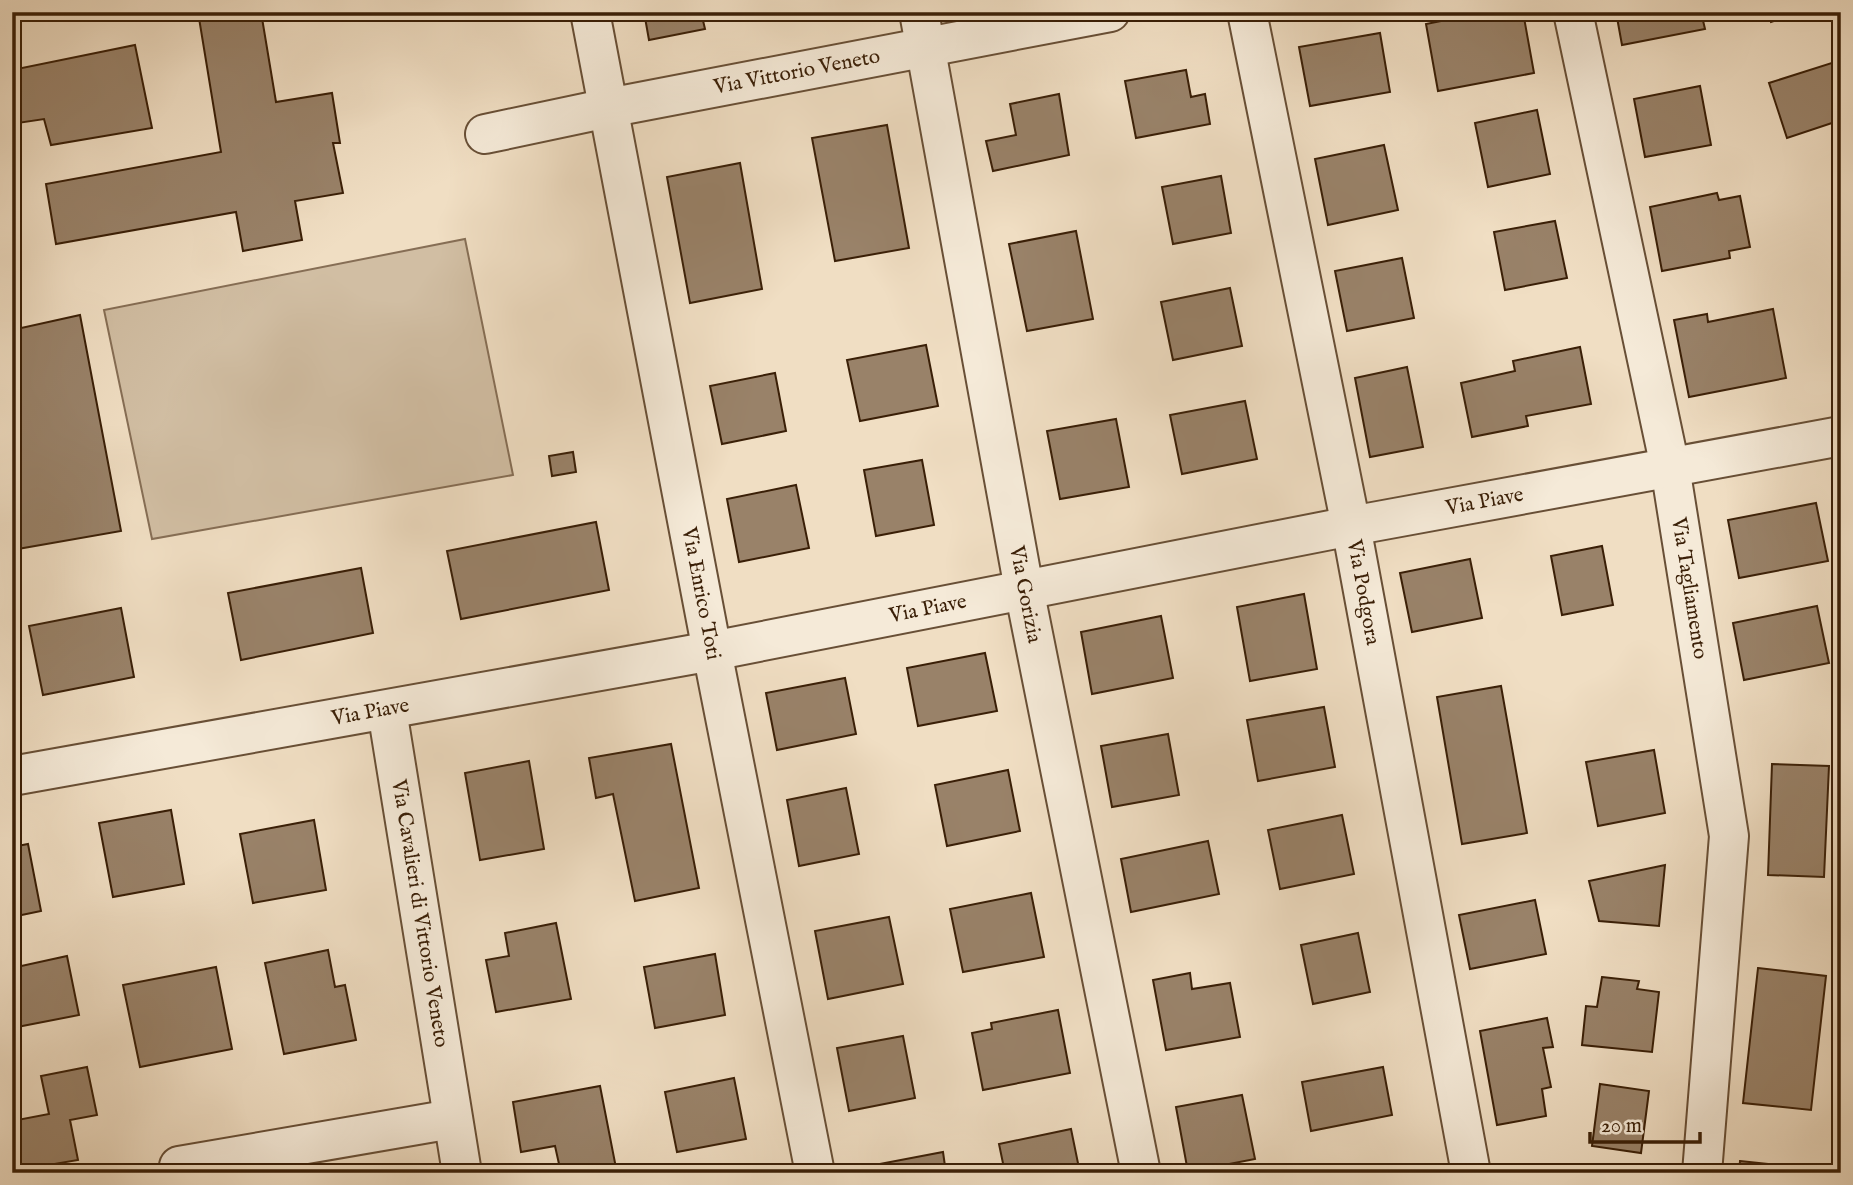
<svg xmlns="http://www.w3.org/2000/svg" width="1853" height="1185" font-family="'IM FELL English',serif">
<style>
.green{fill:#d1bea3;stroke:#866e55;stroke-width:2}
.building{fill:#998269;stroke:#3a1f07;stroke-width:2}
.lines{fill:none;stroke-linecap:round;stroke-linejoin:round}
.street-casing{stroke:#684f36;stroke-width:42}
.street{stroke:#f5ead8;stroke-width:38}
.labels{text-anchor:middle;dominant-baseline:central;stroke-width:5;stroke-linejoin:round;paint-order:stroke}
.street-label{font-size:21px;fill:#3a1f07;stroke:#f5ead8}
</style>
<rect width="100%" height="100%" fill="#f0dec3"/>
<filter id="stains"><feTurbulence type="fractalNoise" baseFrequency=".00286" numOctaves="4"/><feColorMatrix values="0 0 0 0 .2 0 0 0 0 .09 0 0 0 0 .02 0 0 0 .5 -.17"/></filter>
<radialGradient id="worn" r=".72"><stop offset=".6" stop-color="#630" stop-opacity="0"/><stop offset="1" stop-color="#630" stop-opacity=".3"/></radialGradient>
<!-- green -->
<path class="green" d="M465,239L513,475L152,539L104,310Z"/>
<!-- building -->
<g class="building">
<path d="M198,12H261L276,102L332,93L340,143H333L343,193L295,201L302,240L243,251L236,212L56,244L46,184L221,152Z"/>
<path d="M644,12H701L705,29L649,40Z"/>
<path d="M1486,12H1523L1534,73L1438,91L1426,24Z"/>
<path d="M1616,12H1701L1705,29L1622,45Z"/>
<path d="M1768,12H1800L1771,22Z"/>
<path d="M1380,33L1390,92L1310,106L1299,47Z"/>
<path d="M135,45L152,128L51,145L44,119L18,123L12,104V70Z"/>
<path d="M1841,60V120L1787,138L1769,83Z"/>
<path d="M1186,70L1191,97L1205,94L1210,124L1136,138L1125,81Z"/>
<path d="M1700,86L1711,145L1645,157L1634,99Z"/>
<path d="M1059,94L1069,155L993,171L986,141L1016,135L1010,104Z"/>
<path d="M1537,110L1550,174L1488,187L1475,123Z"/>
<path d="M887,125L909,248L835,261L812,138Z"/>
<path d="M1384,145L1398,210L1328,225L1315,159Z"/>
<path d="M740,163L762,289L690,303L667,177Z"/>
<path d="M1221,176L1231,233L1173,244L1162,187Z"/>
<path d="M1717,193L1719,200L1740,196L1750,247L1729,251L1730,258L1662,271L1650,207Z"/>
<path d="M1555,221L1567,278L1505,290L1494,232Z"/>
<path d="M1076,231L1093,319L1027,331L1009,244Z"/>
<path d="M1402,258L1414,318L1347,331L1335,271Z"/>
<path d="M1230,288L1242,346L1173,360L1161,302Z"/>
<path d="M1773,309L1786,378L1689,397L1674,320L1707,314L1708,322Z"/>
<path d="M80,315L121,531L12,550V330Z"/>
<path d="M926,345L938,406L860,421L847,360Z"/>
<path d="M1580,347L1591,404L1526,416L1528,426L1472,437L1461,383L1515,371L1513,361Z"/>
<path d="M1407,367L1423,447L1370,457L1355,378Z"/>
<path d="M775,373L786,431L722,444L710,386Z"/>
<path d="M1245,401L1257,459L1182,474L1170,415Z"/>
<path d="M1116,419L1129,487L1060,499L1047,431Z"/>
<path d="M573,452L576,472L552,476L549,456Z"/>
<path d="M922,460L934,525L876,536L864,470Z"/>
<path d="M796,485L809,548L739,562L727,499Z"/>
<path d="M1816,503L1828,561L1739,578L1728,520Z"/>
<path d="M596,522L609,590L461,619L447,551Z"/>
<path d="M1602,546L1613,605L1562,615L1551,556Z"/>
<path d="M1470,559L1482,618L1412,632L1400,573Z"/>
<path d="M361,568L373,633L241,660L228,593Z"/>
<path d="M1304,594L1317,669L1250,681L1237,607Z"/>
<path d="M1817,606L1829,663L1744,680L1733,623Z"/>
<path d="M121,608L134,677L43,695L29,626Z"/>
<path d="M1161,616L1173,678L1092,694L1081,632Z"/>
<path d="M985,653L997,711L918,726L907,668Z"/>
<path d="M845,678L856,734L777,750L766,693Z"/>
<path d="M1501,686L1527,833L1462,844L1437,697Z"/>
<path d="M1324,707L1335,767L1258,781L1247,720Z"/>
<path d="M1168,734L1179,795L1112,807L1101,746Z"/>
<path d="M671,744L699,888L635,901L613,794L596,798L589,758Z"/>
<path d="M1654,750L1665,813L1598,826L1586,762Z"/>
<path d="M529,761L544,849L480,860L465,773Z"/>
<path d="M1772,764L1829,766L1824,877L1768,875Z"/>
<path d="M1008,770L1020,831L947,846L935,785Z"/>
<path d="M846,788L859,854L799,866L787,800Z"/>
<path d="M171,810L184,884L113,897L99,823Z"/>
<path d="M1342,815L1354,874L1280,889L1268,830Z"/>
<path d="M314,820L326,890L253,903L240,834Z"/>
<path d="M1208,841L1219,894L1131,912L1121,859Z"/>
<path d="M28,844L41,911L12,917V847Z"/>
<path d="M1665,865L1659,926L1599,921L1589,881Z"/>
<path d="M1031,893L1044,957L963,972L950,909Z"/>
<path d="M1535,900L1546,954L1470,969L1459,915Z"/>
<path d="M889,917L903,984L828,999L815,931Z"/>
<path d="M556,923L571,999L496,1012L486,960L509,956L505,933Z"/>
<path d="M1358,933L1370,992L1313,1004L1301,945Z"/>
<path d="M328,950L335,987L345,985L356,1040L284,1054L265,963Z"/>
<path d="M715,954L725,1015L655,1028L644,967Z"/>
<path d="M67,956L79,1015L12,1028V968Z"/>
<path d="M216,967L232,1049L140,1067L123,985Z"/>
<path d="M1758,968L1826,976L1811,1110L1743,1103Z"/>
<path d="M1190,973L1192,989L1230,983L1240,1037L1166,1050L1153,980Z"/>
<path d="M1602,977L1639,981L1637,989L1659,992L1652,1052L1582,1045L1586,1006L1597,1007Z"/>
<path d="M1058,1010L1070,1073L983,1090L972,1033L992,1029L991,1023Z"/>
<path d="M1547,1018L1553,1047L1543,1048L1551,1087L1542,1089L1546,1116L1497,1125L1480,1031Z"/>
<path d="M903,1036L915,1098L849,1111L837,1048Z"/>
<path d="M87,1067L97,1115L70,1120L78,1160L54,1164L55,1173H12V1121L49,1114L41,1076Z"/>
<path d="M1383,1067L1392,1115L1311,1131L1302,1082Z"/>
<path d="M734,1078L746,1139L677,1152L665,1092Z"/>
<path d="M1600,1084L1649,1091L1641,1153L1592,1146Z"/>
<path d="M600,1086L617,1173H561L555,1146L521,1152L513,1102Z"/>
<path d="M1242,1095L1255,1159L1188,1172L1176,1107Z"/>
<path d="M1071,1129L1080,1173H1005L999,1144Z"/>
<path d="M943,1152L946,1173H870L869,1166Z"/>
<path d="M1740,1161L1805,1168L1804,1173H1739Z"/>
</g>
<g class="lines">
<defs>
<g id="street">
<path id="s1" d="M590,12L712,651L815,1173"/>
<path id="s2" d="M919,12L1024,589L1141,1173"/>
<path id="s3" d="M1247,12L1351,526L1471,1173"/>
<path id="s4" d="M1573,12L1670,467L1729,836L1702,1173"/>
<path id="s5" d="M485,134L608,108L1110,12"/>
<path id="s6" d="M387,710L462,1173"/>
<path id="s7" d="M12,776L712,651L1351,526L1841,436"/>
<path d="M179,1166L452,1119"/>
</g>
</defs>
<!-- street casing -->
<use href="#street" class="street-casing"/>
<!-- street -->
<use href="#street" class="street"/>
</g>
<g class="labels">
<!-- street labels -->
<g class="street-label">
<text stroke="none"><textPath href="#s5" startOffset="318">Via Vittorio Veneto</textPath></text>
<text stroke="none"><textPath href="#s7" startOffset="1498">Via Piave</textPath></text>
<text stroke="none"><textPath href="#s4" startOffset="588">Via Tagliamento</textPath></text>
<text stroke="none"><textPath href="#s3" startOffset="592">Via Podgora</textPath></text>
<text stroke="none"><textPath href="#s1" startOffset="592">Via Enrico Toti</textPath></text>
<text stroke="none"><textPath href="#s2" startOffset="592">Via Gorizia</textPath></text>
<text stroke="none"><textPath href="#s7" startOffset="931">Via Piave</textPath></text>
<text stroke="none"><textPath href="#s7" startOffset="364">Via Piave</textPath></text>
<text stroke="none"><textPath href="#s6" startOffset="206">Via Cavalieri di Vittorio Veneto</textPath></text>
</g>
</g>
<!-- margin -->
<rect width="1853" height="1185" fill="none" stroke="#f0dec3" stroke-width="42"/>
<rect x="14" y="14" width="1825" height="1157" fill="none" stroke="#3a1f07" stroke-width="3.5"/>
<rect x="21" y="21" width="1811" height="1143" fill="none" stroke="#3a1f07" stroke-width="2"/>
<!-- scale -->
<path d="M1590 1132v10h110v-10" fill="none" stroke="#3a1f07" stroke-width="3.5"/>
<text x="1601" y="1132" font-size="21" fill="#3a1f07" stroke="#f5ead8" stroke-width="5" paint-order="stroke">20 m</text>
<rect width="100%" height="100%" filter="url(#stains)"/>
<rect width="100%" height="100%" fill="url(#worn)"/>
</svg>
